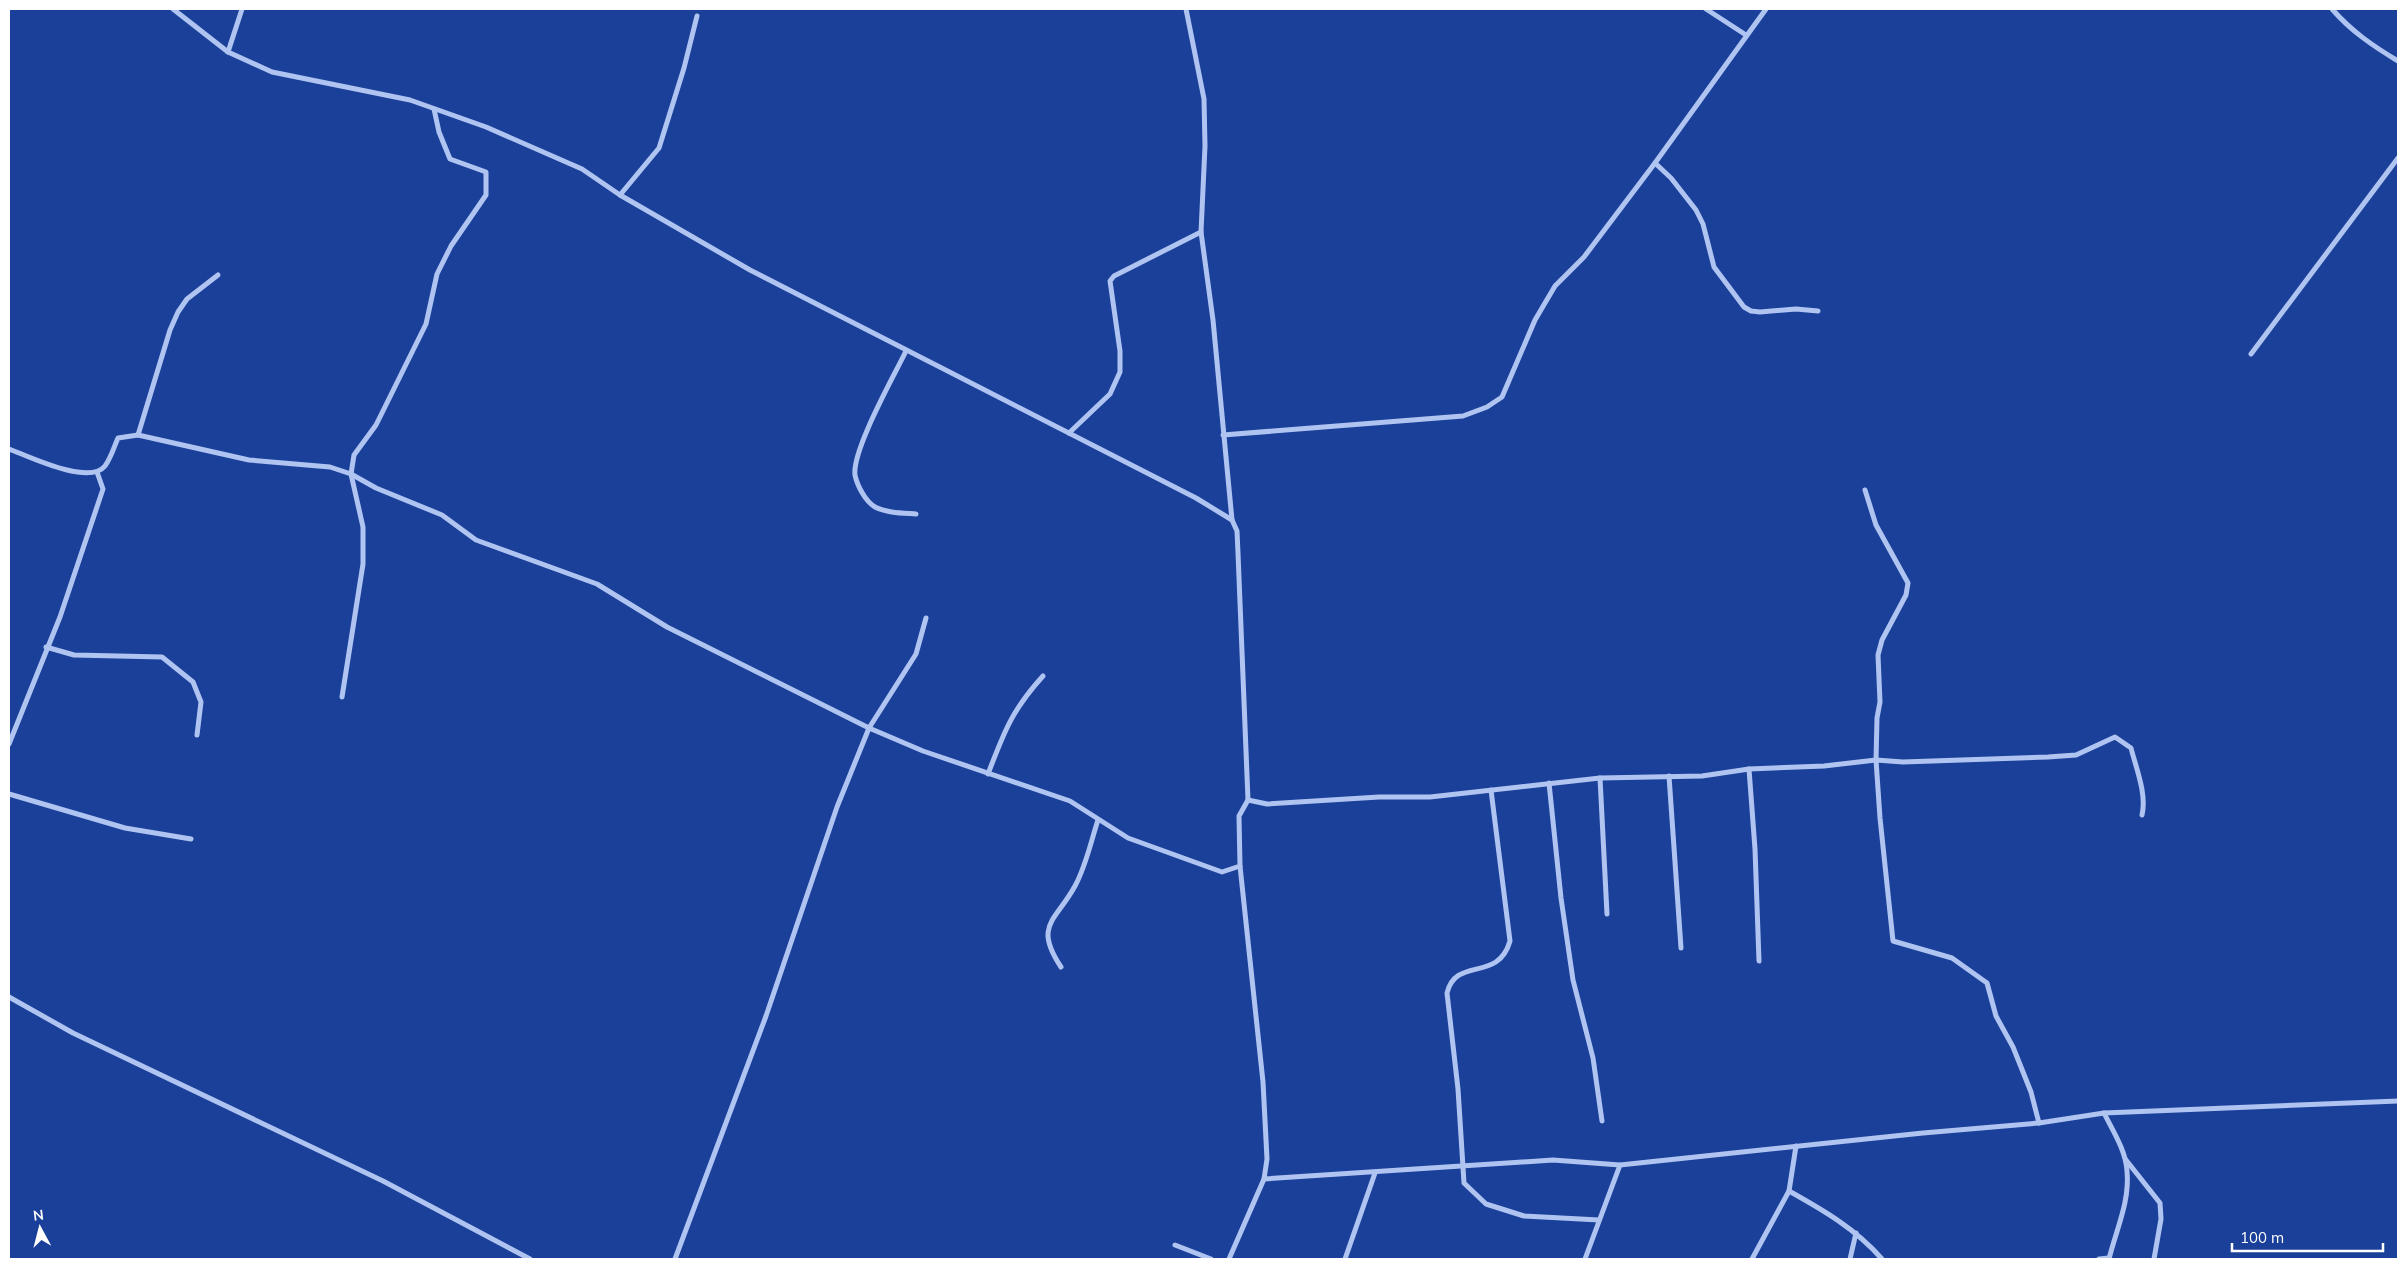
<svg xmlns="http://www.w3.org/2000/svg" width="2407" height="1268" font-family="Mulish,sans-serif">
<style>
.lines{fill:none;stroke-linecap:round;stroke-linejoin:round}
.street{stroke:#b0c4f1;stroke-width:5}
</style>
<rect width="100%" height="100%" fill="#1a409a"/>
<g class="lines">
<!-- street -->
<g class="street">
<path d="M173,9L228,52L272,72L410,100L486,127L582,169L620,195L750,270L1196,498L1232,520"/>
<path d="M1186,9L1204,99L1205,146L1201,232L1213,320L1232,520L1237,531L1238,553L1248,800L1239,816L1240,866L1263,1082L1267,1159L1264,1179L1229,1259"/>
<path d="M1706,9L1746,35"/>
<path d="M2332,9C2351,31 2373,46 2398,61"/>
<path d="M228,52L242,9"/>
<path d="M1655,163L1671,178L1696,210L1703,224L1714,267L1744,307L1751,311L1760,312L1796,309L1818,311"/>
<path d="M620,195L659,148L684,68L697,16"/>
<path d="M906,351C894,376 852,450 855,475C857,485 865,501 875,507C887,513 902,513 916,514"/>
<path d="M2251,354L2398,158"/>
<path d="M1069,433L1110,394L1120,372V351L1110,281L1114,276L1201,232"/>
<path d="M138,435L170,330L178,312L187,299L218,275"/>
<path d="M1223,435L1463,416L1487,407L1502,397L1535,320L1555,286L1584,257L1655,163L1766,9"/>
<path d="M9,449C28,456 89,486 105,466C111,458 114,447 118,438L138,435L249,460L330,467L351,474L376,488L442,515L476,540L597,584L667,627L869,728L923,751L1070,801L1128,838L1222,872L1240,866"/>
<path d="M1865,490L1876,525L1908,583L1906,595L1882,640L1878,655L1880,702L1877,718L1876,760L1880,818L1893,941L1952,958L1987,983L1996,1016L2013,1047L2031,1092L2039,1123"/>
<path d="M46,647L74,655L162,657L193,682L201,702L197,735"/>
<path d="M342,697L363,564V527L351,474L354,455L376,425L426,324L437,274L451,246L486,195V172L450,159L439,132L434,109"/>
<path d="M9,744L60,617L103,489L97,472"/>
<path d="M1749,769L1755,849L1759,961"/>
<path d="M988,774C1004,732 1012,710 1043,676"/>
<path d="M1669,776L1681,948"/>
<path d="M1600,778L1607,914"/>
<path d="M1549,783L1561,898L1573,980L1593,1058L1602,1121"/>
<path d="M1491,790L1510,941C1498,983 1456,956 1447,993L1458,1089L1464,1183L1486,1204L1524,1216L1599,1220"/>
<path d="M9,794L125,828L191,839"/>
<path d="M1248,800L1267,804L1379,797H1430L1600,778L1702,776L1749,769L1824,766L1876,760L1903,762L2048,757L2076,755L2115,737L2131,748C2136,768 2147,794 2142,815"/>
<path d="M1061,967C1033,925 1056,921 1075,886C1086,866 1091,841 1098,820"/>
<path d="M9,997L73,1033L383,1181L530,1259"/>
<path d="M2104,1113C2113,1131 2126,1151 2127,1171C2130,1202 2116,1230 2109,1259"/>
<path d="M2126,1160L2160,1203L2161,1219L2154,1259"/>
<path d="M1264,1179L1553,1160L1620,1165L1923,1133L2039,1123L2104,1113L2398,1101"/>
<path d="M1789,1191C1823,1210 1856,1229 1882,1259"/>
<path d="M1175,1245L1211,1259"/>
<path d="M675,1259L766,1016L837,807L869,728L916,654L926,618"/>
<path d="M1345,1259L1375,1173"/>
<path d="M1585,1259L1620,1165"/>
<path d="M1752,1259L1789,1191L1796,1146"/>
<path d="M1850,1259L1856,1233"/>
<path d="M2099,1259L2109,1258"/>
</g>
</g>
<!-- border -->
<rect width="2407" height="1268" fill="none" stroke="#ffffff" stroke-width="20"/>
<!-- north arrow -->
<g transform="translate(40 1228) rotate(353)" stroke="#1a409a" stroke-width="4" paint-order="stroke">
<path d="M0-4L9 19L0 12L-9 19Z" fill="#ffffff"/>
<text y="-8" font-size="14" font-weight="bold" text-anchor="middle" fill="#ffffff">N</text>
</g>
<!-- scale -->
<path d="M2232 1243v8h151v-8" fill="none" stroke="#ffffff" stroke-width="2.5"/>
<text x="2240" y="1243" font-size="15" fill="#ffffff" stroke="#1a409a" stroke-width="4" paint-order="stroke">100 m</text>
</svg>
